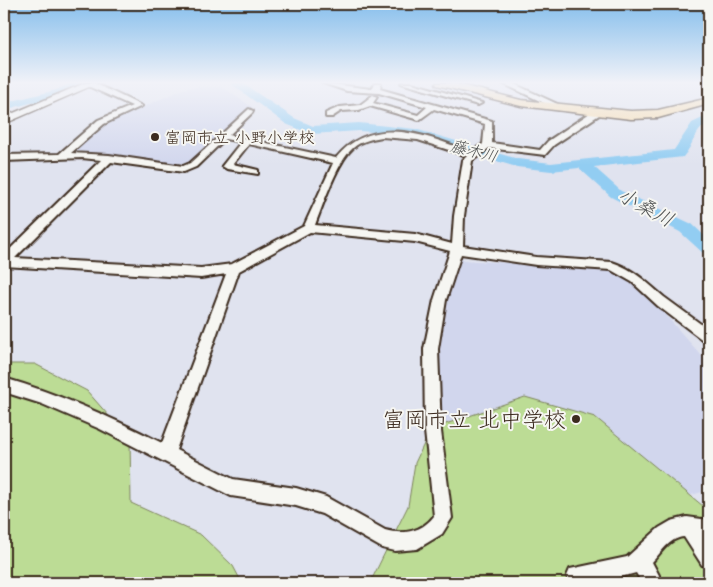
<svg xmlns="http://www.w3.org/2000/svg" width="713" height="587" font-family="'Shantell Sans','Klee One',sans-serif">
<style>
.built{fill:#d1d6ed}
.green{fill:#bcdc95;stroke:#7c835a}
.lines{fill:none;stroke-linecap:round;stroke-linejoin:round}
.river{fill:#92cdf2;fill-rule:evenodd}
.street-casing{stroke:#3b2a1e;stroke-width:4}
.secondary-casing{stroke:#3b2a1e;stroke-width:3}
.primary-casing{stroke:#3b2a1e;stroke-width:3}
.street{fill:#f6f6f2;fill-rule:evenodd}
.secondary{fill:#f6f6f2;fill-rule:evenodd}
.primary{fill:#faddab;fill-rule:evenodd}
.poi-dot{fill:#3b2a1e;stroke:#f6f6f2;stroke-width:2}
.labels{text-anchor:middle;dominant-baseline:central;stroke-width:4;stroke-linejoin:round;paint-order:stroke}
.far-poi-label{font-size:16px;fill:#3b2a1e;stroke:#f6f6f2;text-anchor:start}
.far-water-label{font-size:16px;font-style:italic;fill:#515353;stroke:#f6f6f2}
.water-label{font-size:20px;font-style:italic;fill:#515353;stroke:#f6f6f2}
.near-poi-label{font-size:22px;fill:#3b2a1e;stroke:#f6f6f2;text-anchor:end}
</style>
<rect width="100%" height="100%" fill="#e0e3ef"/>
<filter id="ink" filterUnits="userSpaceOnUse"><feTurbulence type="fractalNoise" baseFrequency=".02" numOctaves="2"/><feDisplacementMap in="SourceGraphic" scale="10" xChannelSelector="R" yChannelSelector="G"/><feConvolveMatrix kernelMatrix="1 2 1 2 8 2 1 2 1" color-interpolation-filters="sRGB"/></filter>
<g filter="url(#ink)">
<!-- built -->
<g class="built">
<path d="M196,87H222L252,107L200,154L186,163L175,164L126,156L75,151L108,123L183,89Z"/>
<path d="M447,256L461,260L613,270L636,282L709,364V479L702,492L662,503L446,464L438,374Z"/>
</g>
<!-- green -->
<g class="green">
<path d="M4,364H35L87,391L130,440L131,503L201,535L233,566L242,583H4Z"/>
<path d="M525,397L595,417L709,511V583H370L408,506L415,463L431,429Z"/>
</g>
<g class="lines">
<!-- river -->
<g class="river">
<path d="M71,83H84L64,94L4,110V103L56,90Z"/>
<path d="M230,83H242L294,118L313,126L359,123L415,129L518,159L551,163L674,150L692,123L709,115V123C695,129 693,146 683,157L594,167L621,191L692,224L709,240V255L703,253L680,232L611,197L579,168L551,171L517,167L413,137L389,133L359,131L311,134L286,124Z"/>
</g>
<defs>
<g id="street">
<path d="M88,83H94L142,106L104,124L71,153L109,155L183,166L190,163L249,109L253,111L252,113L229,135L336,158C372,113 426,135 471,152L483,144L485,124L434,109L419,120L370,106L359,110L341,111L332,117H326V113L340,107L360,105L373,95L377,97L373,103L418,115L427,107L379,93L347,91L323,83L372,89L375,83H381L380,89L492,121V143L540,150L548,141L593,111H599V115L554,145L545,155L489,148L472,161L464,216L463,246L536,257L612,262C634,269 647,283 664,297C679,308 694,319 709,330V343L704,341L658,306L632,282L611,270L536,265L461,254L446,300L438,349L441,431L452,518L442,534L417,549L395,551L382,548L322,514L296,506L231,496L100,429L42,404L4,392V378C59,394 111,417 162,443L226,274L201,278L4,266V255L101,160L82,158L4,161V155L59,154L98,120L132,106L88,86ZM382,137L418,140L467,156L463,160L454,216L452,244L415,234L315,225C323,205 337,162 353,148C361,141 371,139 382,137ZM225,139L241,142L222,166L227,169L258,174V170L233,164L249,144L333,163L304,226L232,264L201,268L15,258L111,162L184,172L196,167ZM310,232L415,242L450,251L434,300L424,349L425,431L434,516C422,532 403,535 385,530L326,497L296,488L233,479L176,450L239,271Z"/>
<path d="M401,83H412L482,103L478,105Z"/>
<path d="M502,83H512L566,108L559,110Z"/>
<path d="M687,517L709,520V538H706L709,542V567L702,565L684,537C669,538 661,553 652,562L663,583H642L636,573L598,583H570L567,576L570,569L627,557L659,528L671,521Z"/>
</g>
<path id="secondary" d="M85,83H98L4,124V117Z"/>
<path id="primary" d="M436,83H453L521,100L631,111L658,110L709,98V104L658,118L631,119L521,106L437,85Z"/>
</defs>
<!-- street casing -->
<use href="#street" class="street-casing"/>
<!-- secondary casing -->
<use href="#secondary" class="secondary-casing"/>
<!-- primary casing -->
<use href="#primary" class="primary-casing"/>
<!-- street -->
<use href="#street" class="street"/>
<!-- secondary -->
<use href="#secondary" class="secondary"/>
<!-- primary -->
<use href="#primary" class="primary"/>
</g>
</g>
<!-- sky -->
<linearGradient id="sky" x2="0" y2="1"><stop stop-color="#85beec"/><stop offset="0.5" stop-color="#f1f2f8"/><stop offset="1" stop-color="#f1f2f8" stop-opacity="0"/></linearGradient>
<rect width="713" height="165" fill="url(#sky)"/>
<!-- markers -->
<g class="poi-dot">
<circle cx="155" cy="137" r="5"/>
<circle cx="576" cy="419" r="5"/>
</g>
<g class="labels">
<!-- far-poi labels -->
<g class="far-poi-label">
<text x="165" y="137">富岡市立 小野小学校</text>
</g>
<!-- far-water labels -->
<g class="far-water-label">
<text transform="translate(474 151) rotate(14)">藤木川</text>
</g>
<!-- water labels -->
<g class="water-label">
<text transform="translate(646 207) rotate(28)">小桑川</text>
</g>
<!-- near-poi labels -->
<g class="near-poi-label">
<text x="566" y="419">富岡市立 北中学校</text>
</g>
</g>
<!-- margin -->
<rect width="713" height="587" fill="none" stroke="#f6f6f2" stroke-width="20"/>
<rect x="10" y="10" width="693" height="567" fill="none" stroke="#3b2a1e" stroke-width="2" filter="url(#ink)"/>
</svg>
